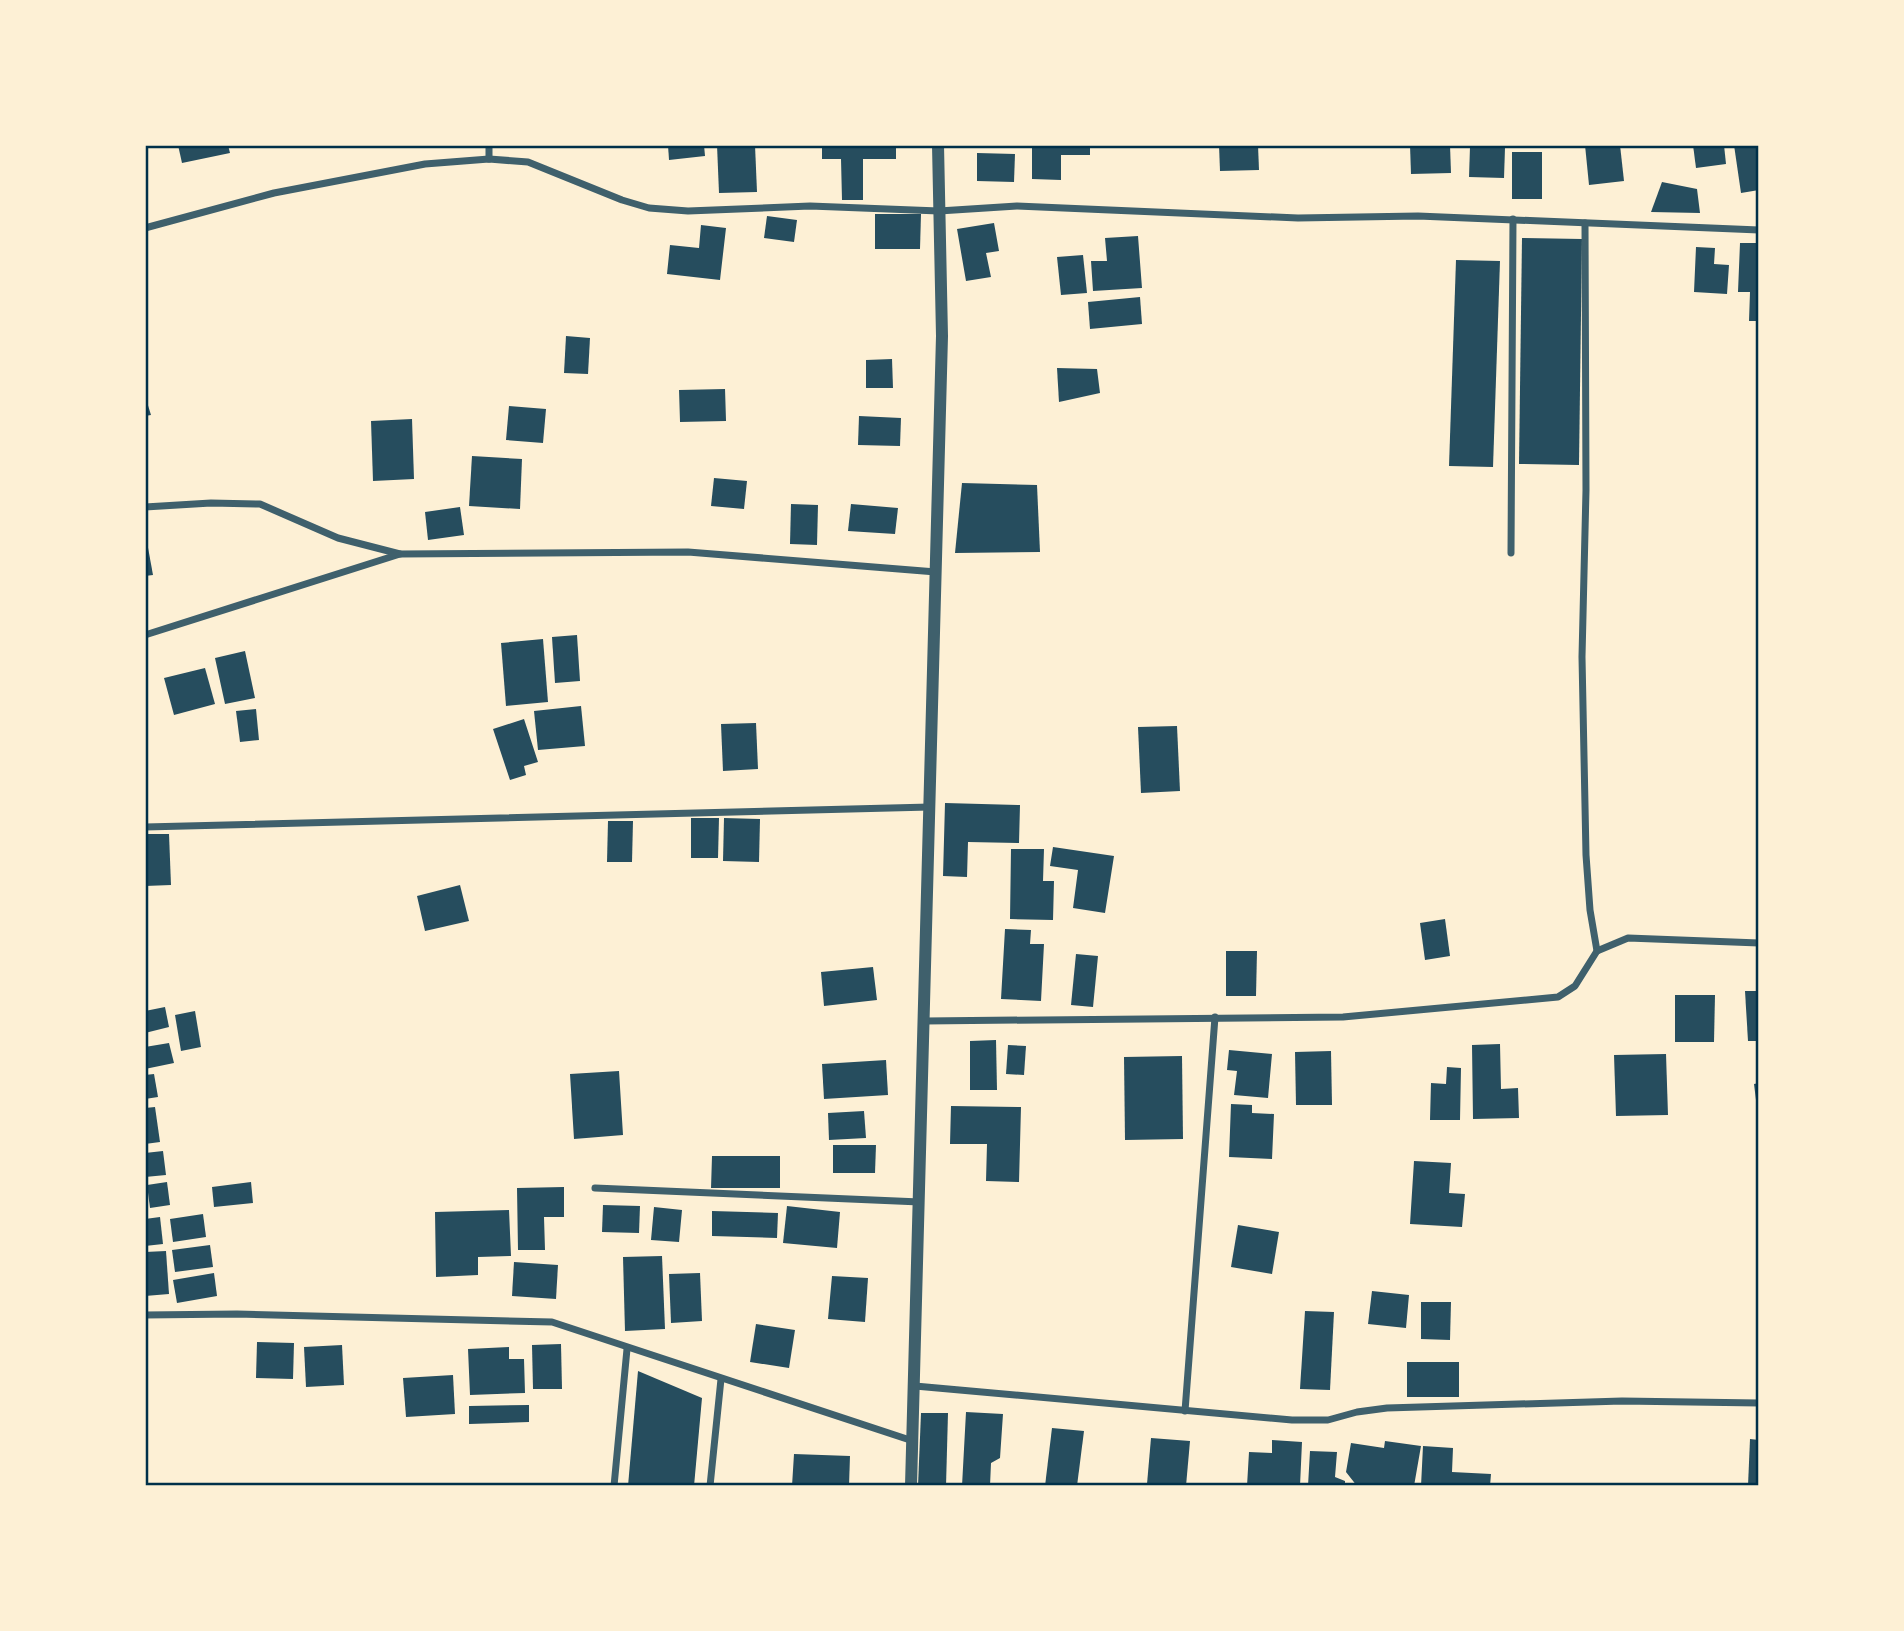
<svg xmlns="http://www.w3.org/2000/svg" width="1904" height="1631" font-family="'DM Sans',sans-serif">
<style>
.building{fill:#264d5e}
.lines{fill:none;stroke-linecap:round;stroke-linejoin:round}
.minor{stroke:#3f606c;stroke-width:7}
.tertiary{stroke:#3f606c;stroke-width:12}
.neatline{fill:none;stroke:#003049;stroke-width:2.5}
</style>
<rect width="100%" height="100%" fill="#fdf0d5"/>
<!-- building -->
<g class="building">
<path d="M178,145H228L230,153L182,163Z"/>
<path d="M668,145H704L705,156L669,160Z"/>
<path d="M717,145H755L757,192L719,193Z"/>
<path d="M822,145H896V159H863V200H842L841,159H822Z"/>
<path d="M1032,145H1090V155H1061V180L1032,179Z"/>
<path d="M1219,145H1258L1259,170L1220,171Z"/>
<path d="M1410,145H1450L1451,173L1411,174Z"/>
<path d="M1585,145H1620L1624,181L1589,185Z"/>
<path d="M1693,145H1724L1726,164L1696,168Z"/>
<path d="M1734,145H1759V190L1741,193Z"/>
<path d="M1470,147L1505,148L1504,178L1469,177Z"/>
<rect x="1512" y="152" width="30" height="47"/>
<path d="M977,153L1015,154L1014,182L977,181Z"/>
<path d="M1662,182L1697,189L1700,213L1651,212Z"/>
<path d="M875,214H921L920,249H875Z"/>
<path d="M767,216L797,220L794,242L764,238Z"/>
<path d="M994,223L999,251L986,253L991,277L966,281L957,229Z"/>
<path d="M701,225L726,228L720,280L667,274L670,245L699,248Z"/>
<path d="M1138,236L1142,288L1093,291L1091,261H1107L1105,238Z"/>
<path d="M1522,238L1582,239L1579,465L1519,464Z"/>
<path d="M1740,243H1759V321H1749L1750,292H1738Z"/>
<path d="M1696,247L1715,248L1714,264L1729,265L1727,294L1694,292Z"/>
<path d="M1083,255L1087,293L1061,295L1057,257Z"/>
<path d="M1456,260L1500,261L1493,467L1449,466Z"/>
<path d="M1140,297L1142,324L1090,329L1088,302Z"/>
<path d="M566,336L590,338L588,374L564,373Z"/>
<path d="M892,359L893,388H866V360Z"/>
<path d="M1057,368L1097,369L1100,393L1059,402Z"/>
<path d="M725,389L726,421L680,422L679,390Z"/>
<path d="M145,396L151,415L145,416Z"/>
<path d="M509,406L546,409L543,443L506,440Z"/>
<path d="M859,416L901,418L900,446L858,445Z"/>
<path d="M412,419L414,479L373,481L371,421Z"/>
<path d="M472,456L522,459L520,509L469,506Z"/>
<path d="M714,478L747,481L744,509L711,506Z"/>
<path d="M962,483L1037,485L1040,552L955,553Z"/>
<path d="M791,504L818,505L817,545L790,544Z"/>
<path d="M851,504L898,508L895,534L848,531Z"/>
<path d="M460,507L464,535L428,540L425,512Z"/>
<path d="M145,531L153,575L145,576Z"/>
<path d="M577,635L580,681L555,683L552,637Z"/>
<path d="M543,639L548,702L506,706L501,643Z"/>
<path d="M245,651L255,698L225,704L215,658Z"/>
<path d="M205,668L215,704L174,715L164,678Z"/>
<path d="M581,706L585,746L538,750L534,711Z"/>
<path d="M256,709L259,740L240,742L236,711Z"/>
<path d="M524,719L538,762L524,766L526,775L510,780L493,729Z"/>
<path d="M756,723L758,769L723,771L721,724Z"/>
<path d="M1177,726L1180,791L1141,793L1138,727Z"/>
<path d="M945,803L1020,805L1019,843L968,842L967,877L943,876Z"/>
<path d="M691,818H719L718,858H691Z"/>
<path d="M724,818L760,819L759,862L723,861Z"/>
<path d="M608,821H633L632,862H607Z"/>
<path d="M145,834H169L171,885L145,886Z"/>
<path d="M1053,847L1114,856L1105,913L1073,908L1078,870L1050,866Z"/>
<path d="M1011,849H1044L1043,881H1054L1053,920L1010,919Z"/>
<path d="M460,885L469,921L425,931L417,896Z"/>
<path d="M1445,919L1450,956L1425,960L1420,923Z"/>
<path d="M1005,929L1031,930L1030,944H1044L1041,1001L1001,999Z"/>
<path d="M1226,951H1257L1256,996H1226Z"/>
<path d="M1076,954L1098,956L1093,1007L1071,1005Z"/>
<path d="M873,967L877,1000L824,1006L821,972Z"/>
<path d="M1745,991H1759V1041H1748Z"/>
<path d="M1675,995H1715L1714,1042H1675Z"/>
<path d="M165,1007L169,1027L145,1033V1011Z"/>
<path d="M195,1011L201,1047L181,1051L175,1015Z"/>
<path d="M996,1040L997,1090H970V1041Z"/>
<path d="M169,1043L174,1063L145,1069V1047Z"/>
<path d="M1500,1044L1501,1089L1518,1088L1519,1118L1473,1119L1472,1045Z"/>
<path d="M1008,1045L1026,1046L1024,1075L1006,1074Z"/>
<path d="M1229,1050L1272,1054L1268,1098L1234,1095L1237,1071L1227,1070Z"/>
<path d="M1331,1051L1332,1105H1296L1295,1052Z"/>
<path d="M1666,1054L1668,1115L1616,1116L1614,1055Z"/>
<path d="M1182,1056L1183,1139L1125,1140L1124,1057Z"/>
<path d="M886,1060L888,1095L824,1099L822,1064Z"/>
<path d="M1447,1067L1461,1068L1460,1120H1430L1431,1083L1446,1084Z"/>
<path d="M619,1071L623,1135L574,1139L570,1074Z"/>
<path d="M154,1074L158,1097L145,1099V1075Z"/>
<path d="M1759,1083V1108H1757L1754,1084Z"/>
<path d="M1231,1104L1252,1105V1113L1274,1114L1272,1159L1229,1157Z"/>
<path d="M951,1106L1021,1107L1019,1182L986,1181L987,1144H950Z"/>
<path d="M155,1107L160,1142L145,1144V1108Z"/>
<path d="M864,1111L866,1138L829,1140L828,1113Z"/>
<path d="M833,1145H876L875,1173H833Z"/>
<path d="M163,1151L166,1175L145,1177V1153Z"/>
<path d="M712,1156H780V1188H711Z"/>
<path d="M1414,1161L1451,1163L1449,1193L1465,1194L1462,1227L1410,1224Z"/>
<path d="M167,1182L170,1205L150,1208L147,1185Z"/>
<path d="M251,1182L253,1203L214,1207L212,1187Z"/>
<path d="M564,1187V1217H544L545,1250H518L517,1188Z"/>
<path d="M603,1205L640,1206L639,1233L602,1232Z"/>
<path d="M787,1206L840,1212L837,1248L783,1243Z"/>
<path d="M654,1207L682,1210L679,1242L651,1240Z"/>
<path d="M509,1210L511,1256L478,1257V1275L436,1277L435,1212Z"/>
<path d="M712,1211L778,1213L777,1238L712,1236Z"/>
<path d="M203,1214L206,1237L173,1242L170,1219Z"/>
<path d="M160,1217L163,1244L145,1246V1219Z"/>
<path d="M1238,1225L1279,1232L1272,1274L1231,1267Z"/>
<path d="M210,1245L213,1267L175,1272L172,1250Z"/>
<path d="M166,1251L169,1294L145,1296V1252Z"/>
<path d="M662,1256L665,1329L625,1331L623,1257Z"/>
<path d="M514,1262L558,1265L556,1299L512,1296Z"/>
<path d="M214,1273L217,1296L177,1303L173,1280Z"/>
<path d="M700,1273L702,1321L671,1323L669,1274Z"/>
<path d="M832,1276L868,1278L865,1322L828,1319Z"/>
<path d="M1372,1291L1409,1295L1406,1328L1368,1324Z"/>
<path d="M1421,1302H1451L1450,1340L1421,1339Z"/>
<path d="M1305,1311L1334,1312L1330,1390L1300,1389Z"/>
<path d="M756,1324L795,1330L789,1368L750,1362Z"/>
<path d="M257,1342L294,1343L293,1379L256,1378Z"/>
<path d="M561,1344L562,1389H533L532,1345Z"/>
<path d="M342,1345L344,1385L306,1387L304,1347Z"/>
<path d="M509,1347V1359H524L525,1393L470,1395L468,1349Z"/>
<rect x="1407" y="1362" width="52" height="35"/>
<path d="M638,1371L702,1398L694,1486H628Z"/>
<path d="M453,1375L455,1414L406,1417L403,1378Z"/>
<path d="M529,1405V1422L469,1424V1406Z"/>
<path d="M966,1412L1003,1414L1000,1458L991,1463L990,1486H962Z"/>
<path d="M921,1413H948L946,1486H918Z"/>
<path d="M1052,1428L1084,1431L1077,1486H1045Z"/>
<path d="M1151,1438L1190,1441L1186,1486L1147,1484Z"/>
<path d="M1750,1439L1759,1440V1486H1748Z"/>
<path d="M1272,1440L1302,1442L1300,1486H1247L1249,1452L1272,1453Z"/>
<path d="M1385,1441L1421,1446L1414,1486H1357L1346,1472L1351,1443L1384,1448Z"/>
<path d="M1423,1446L1453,1448L1452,1472L1491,1474L1490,1486H1421Z"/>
<path d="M1310,1451L1337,1452L1335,1477L1345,1481V1486H1308Z"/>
<path d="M794,1454L850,1456L849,1486H792Z"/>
</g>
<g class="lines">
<!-- minor -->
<g class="minor">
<path d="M489,145V159"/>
<path d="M1585,223L1586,490L1582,657L1586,855L1590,910L1597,951"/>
<path d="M145,228L274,193L425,164L489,159L528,162L622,200L649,208L688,211L810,206L939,211L1017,206L1298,218L1418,216L1759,230"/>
<path d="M145,507L211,503L260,504L338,538L400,554"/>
<path d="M1511,553L1513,219"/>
<path d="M145,635L400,554L688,552L936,572"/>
<path d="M145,827L930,807"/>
<path d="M925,1021L1343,1017L1558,997L1575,986L1597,951L1628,938L1759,943"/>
<path d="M595,1188L920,1202"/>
<path d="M145,1315L237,1314L552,1322L913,1441"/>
<path d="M915,1386L1292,1420H1328L1357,1412L1387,1408L1622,1401L1759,1403"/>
<path d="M1185,1411L1215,1017"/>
<path d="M614,1486L627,1349"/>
<path d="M710,1486L721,1379"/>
</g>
<!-- tertiary -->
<path class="tertiary" d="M911,1486L942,336L938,145"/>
</g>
<!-- border -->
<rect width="1904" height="1631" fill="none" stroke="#fdf0d5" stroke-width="294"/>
<rect x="147" y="147" width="1610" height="1337" class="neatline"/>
</svg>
